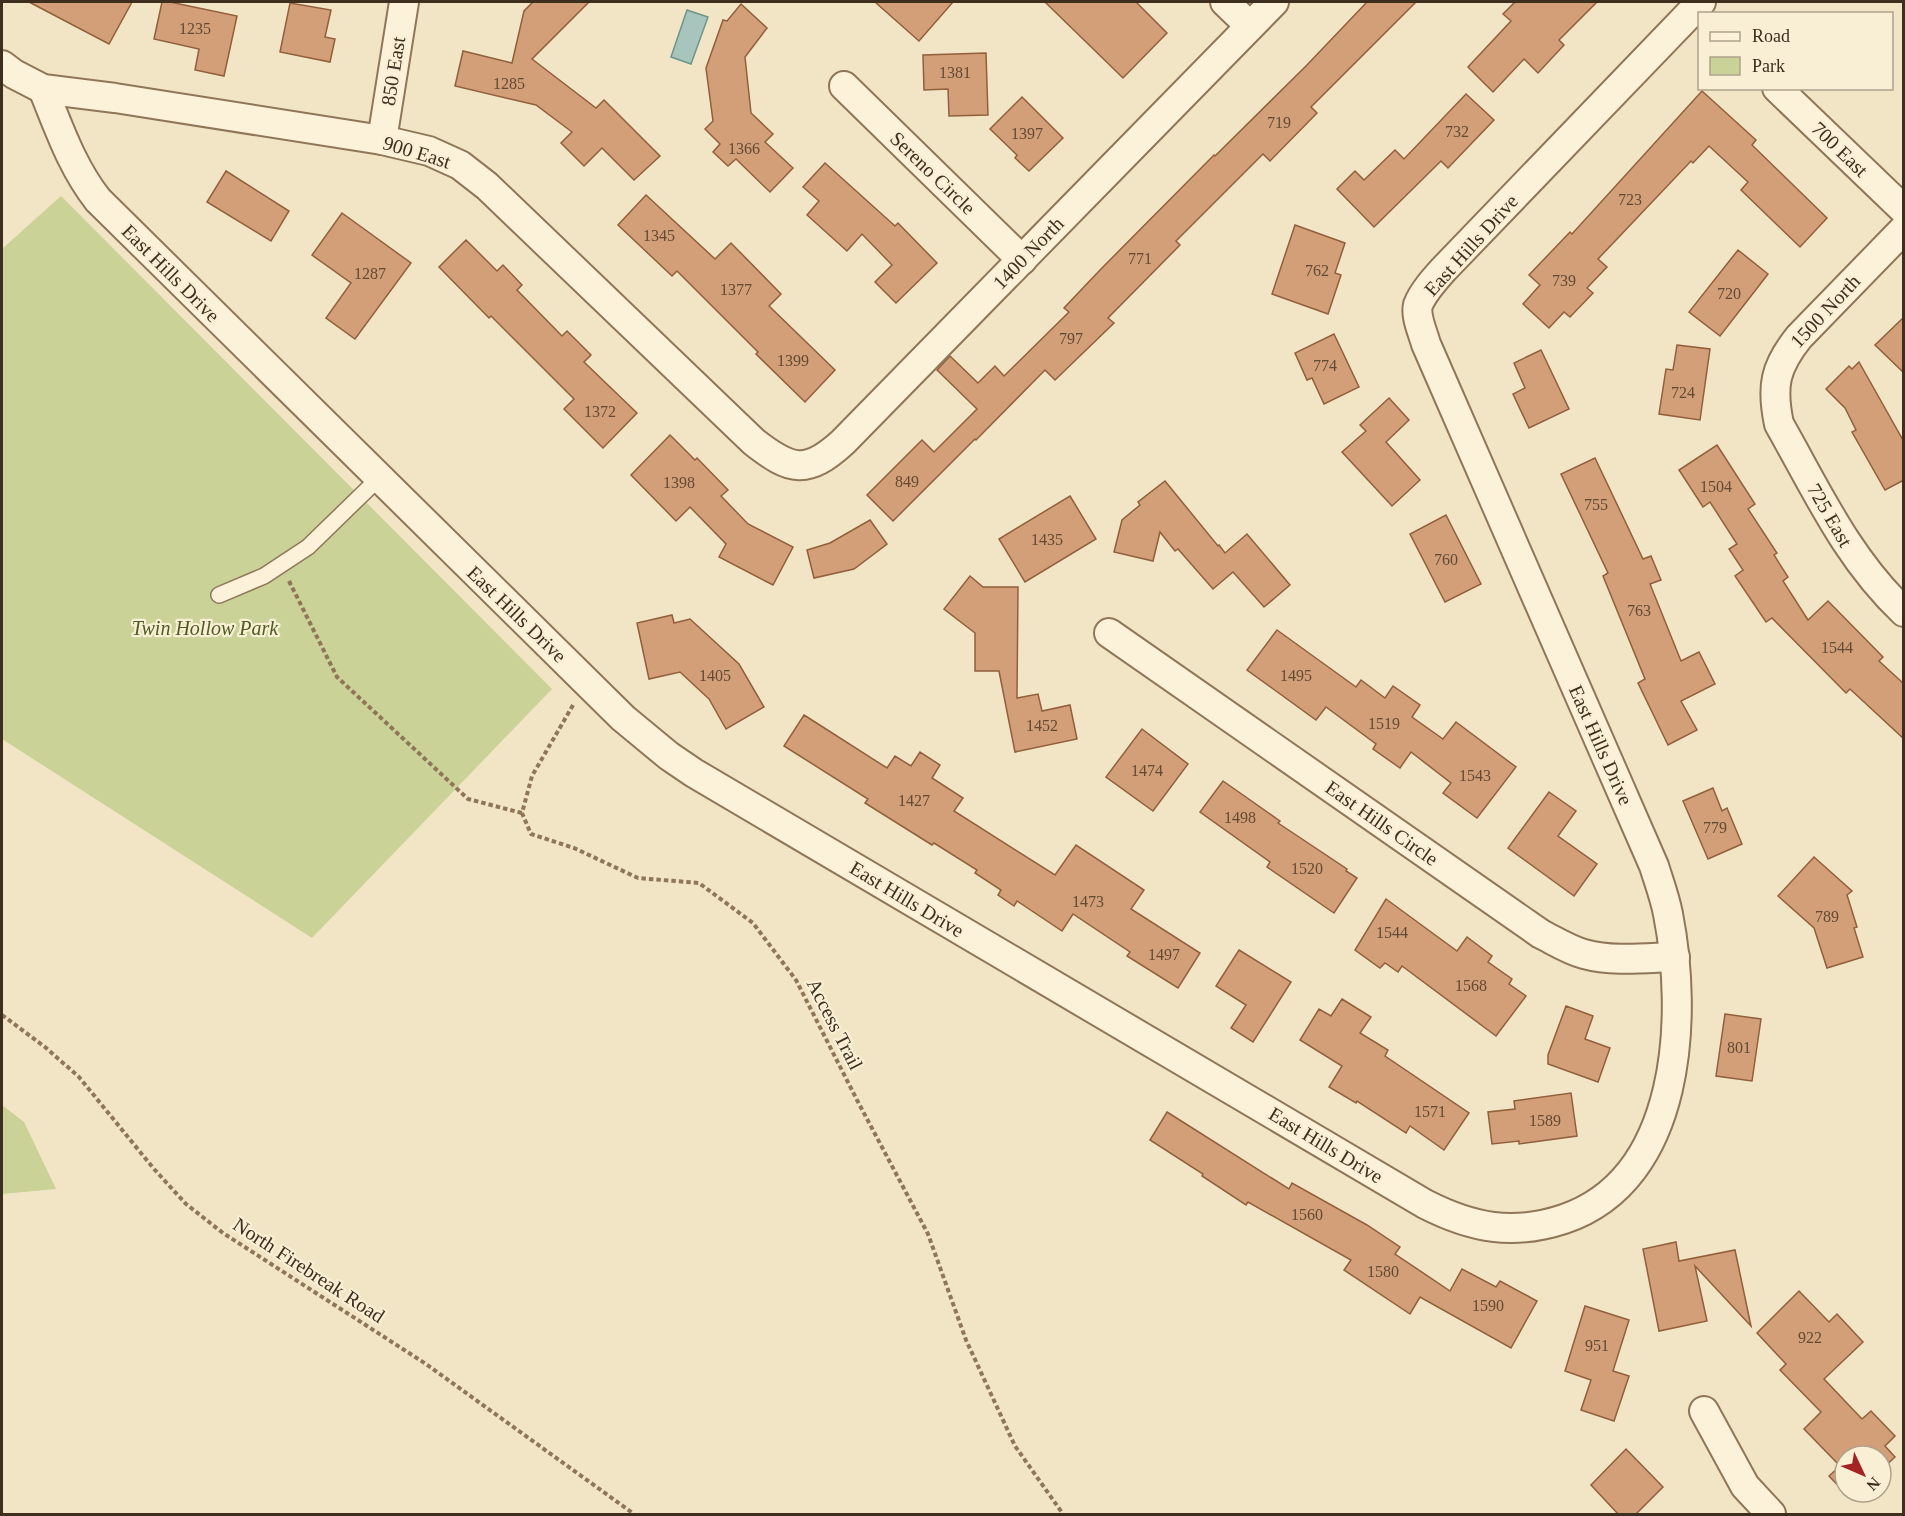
<svg xmlns="http://www.w3.org/2000/svg" width="1905" height="1516" font-family="Georgia,serif">
<style>
.green{fill:#cad297}
.water{fill:#a7c5bd;stroke:#6c958b;stroke-width:1.5}
.building{fill:#d39f78;stroke:#915f3c;stroke-width:1.5}
.lines{fill:none;stroke-linecap:round;stroke-linejoin:round}
.lane-casing{stroke:#8f7659;stroke-width:18}
.street-casing{stroke:#8f7659;stroke-width:32}
.path{stroke:#8f7659;stroke-width:4;stroke-dasharray:4.5 3;stroke-linecap:butt}
.lane{stroke:#fcf2d9;stroke-width:15}
.street{stroke:#fcf2d9;stroke-width:28}
.labels{text-anchor:middle;dominant-baseline:central;stroke-width:4.5;stroke-linejoin:round;paint-order:stroke}
.number-label{font-size:16px;fill:#634a34}
.street-label{font-size:20px;fill:#3e2e1e;stroke:#f9efd5}
.park-label{font-size:20px;font-style:italic;fill:#4d5c23;stroke:#f9efd5}
</style>
<rect width="100%" height="100%" fill="#f2e5c5"/>
<!-- green -->
<g class="green">
<path d="M61,196L552,689L312,938L2,739V249Z"/>
<path d="M2,1105L24,1122L56,1189L2,1194Z"/>
</g>
<!-- water -->
<path class="water" d="M687,10L708,17L691,64L671,57Z"/>
<!-- building -->
<g class="building">
<path d="M29,2H132L109,44Z"/>
<path d="M162,2H170L237,16L224,76L195,70L199,49L154,39Z"/>
<path d="M533,2H589L532,59L596,108L604,100L660,156L634,180L602,148L584,166L561,143L572,132L536,105L455,86L463,51L512,63L524,11Z"/>
<path d="M875,2H953L919,41Z"/>
<path d="M1045,2H1136L1167,33L1123,78Z"/>
<path d="M1367,2H1416L1311,107L1317,113L1270,161L1263,154L1176,241L1180,245L1108,318L1114,323L1055,380L1045,370L976,440L975,439L893,521L867,495L922,440L934,452L977,409L937,370L950,356L978,383L995,366L1004,376L1069,312L1064,308L1100,270L1214,155L1215,156L1306,66Z"/>
<path d="M1515,2H1597L1559,40L1564,45L1538,73L1524,59L1493,92L1468,67L1511,21L1503,14Z"/>
<path d="M290,3L331,10L325,37L335,39L330,62L280,52Z"/>
<path d="M741,4L767,28L745,57L751,113L773,134L765,142L793,168L770,192L736,159L728,166L713,152L720,144L705,129L713,121L706,68L723,20L727,21Z"/>
<path d="M986,53L988,115L949,116L948,89L924,90L923,55Z"/>
<path d="M1702,91L1756,140L1752,145L1827,218L1800,247L1741,190L1748,182L1709,146L1693,163L1691,161L1598,259L1607,267L1587,288L1593,293L1570,317L1564,312L1549,328L1523,304L1540,285L1529,275L1570,232L1572,234Z"/>
<path d="M1466,94L1494,120L1448,168L1441,161L1374,227L1337,189L1355,171L1364,180L1395,150L1404,159Z"/>
<path d="M1022,97L1063,138L1029,171L1015,158L1017,155L990,129Z"/>
<path d="M825,163L895,226L898,223L937,263L896,303L875,282L892,265L862,234L847,251L807,215L819,201L803,187Z"/>
<path d="M226,171L289,211L271,241L207,202Z"/>
<path d="M646,195L715,259L731,243L781,294L769,306L835,370L805,402L756,354L758,352L677,271L672,276L618,225Z"/>
<path d="M342,213L411,263L355,339L326,318L351,283L312,255Z"/>
<path d="M1295,225L1345,243L1335,273L1341,275L1328,314L1272,294Z"/>
<path d="M466,240L497,271L503,265L522,285L517,290L562,336L567,331L591,355L584,362L637,413L603,448L564,409L574,399L491,316L489,318L439,267Z"/>
<path d="M1738,250L1768,274L1720,336L1689,312Z"/>
<path d="M1904,317V373L1875,345Z"/>
<path d="M1334,334L1359,387L1324,404L1312,378L1307,380L1295,353Z"/>
<path d="M1677,345L1710,349L1700,420L1659,414L1666,369L1673,370Z"/>
<path d="M1541,350L1569,409L1529,428L1513,394L1525,388L1514,363Z"/>
<path d="M1859,362L1904,442V480L1885,490L1852,432L1856,430L1845,408L1826,389L1849,366L1852,369Z"/>
<path d="M1389,398L1409,420L1386,442L1420,480L1392,506L1342,452L1366,431L1360,425Z"/>
<path d="M670,435L695,460L697,458L728,490L721,496L748,524L793,547L773,585L719,557L726,544L690,507L676,521L631,475Z"/>
<path d="M1717,445L1755,504L1748,509L1777,553L1774,555L1788,577L1783,581L1808,620L1828,601L1883,657L1879,661L1904,684V739L1850,689L1846,693L1772,618L1766,622L1735,576L1743,570L1729,549L1737,544L1710,502L1703,507L1679,470Z"/>
<path d="M1595,458L1643,559L1651,556L1661,580L1650,584L1681,661L1699,652L1715,684L1681,701L1697,730L1668,745L1638,683L1645,679L1603,576L1608,573L1561,474Z"/>
<path d="M1165,481L1218,546L1219,545L1225,553L1247,534L1290,585L1264,607L1233,572L1213,589L1178,549L1175,551L1160,532L1153,561L1114,552L1122,520L1140,505L1138,502Z"/>
<path d="M1070,496L1096,539L1025,582L999,539Z"/>
<path d="M1446,515L1481,584L1445,602L1410,534Z"/>
<path d="M870,520L887,544L854,569L814,578L807,550L830,543Z"/>
<path d="M970,576L983,587H1018L1017,698L1038,694L1042,711L1070,705L1077,739L1015,752L999,671H975V633L944,609Z"/>
<path d="M672,615L674,623L690,619L739,664L764,707L726,729L709,699L680,672L649,679L637,623Z"/>
<path d="M1277,630L1356,687L1361,680L1385,698L1393,686L1420,705L1412,717L1443,739L1456,722L1516,767L1477,818L1443,793L1451,783L1411,752L1400,768L1373,749L1376,744L1326,707L1316,720L1247,670Z"/>
<path d="M804,715L887,768L895,756L911,766L920,752L940,765L932,778L963,798L954,811L1055,875L1076,845L1144,890L1131,909L1200,953L1178,988L1127,956L1130,952L1073,914L1062,931L1017,901L1014,906L998,895L1001,890L975,873L977,870L934,843L932,845L865,803L868,799L784,746Z"/>
<path d="M1142,729L1188,764L1153,811L1106,777Z"/>
<path d="M1223,781L1280,821L1278,823L1347,869L1346,871L1357,878L1334,913L1267,867L1270,862L1200,812Z"/>
<path d="M1713,788L1722,811L1727,808L1742,844L1708,859L1683,801Z"/>
<path d="M1549,792L1576,811L1558,836L1597,864L1574,896L1508,848Z"/>
<path d="M1814,857L1852,891L1847,895L1857,927L1854,928L1863,957L1827,968L1814,928L1778,896Z"/>
<path d="M1386,899L1457,951L1467,937L1492,956L1488,962L1512,979L1509,984L1526,996L1496,1036L1402,966L1398,972L1385,963L1380,968L1355,950Z"/>
<path d="M1239,950L1291,982L1253,1042L1231,1028L1246,1005L1216,986Z"/>
<path d="M1342,999L1371,1017L1360,1033L1388,1050L1385,1056L1469,1113L1444,1150L1410,1126L1406,1133L1357,1101L1356,1103L1329,1087L1342,1066L1300,1040L1319,1009L1331,1016Z"/>
<path d="M1566,1006L1593,1016L1585,1039L1610,1048L1598,1082L1548,1064V1055Z"/>
<path d="M1725,1014L1761,1019L1752,1081L1716,1076Z"/>
<path d="M1571,1093L1577,1136L1519,1144V1141L1492,1144L1488,1112L1515,1109L1514,1101Z"/>
<path d="M1167,1112L1289,1189L1292,1183L1367,1225L1400,1247L1395,1254L1450,1291L1462,1269L1496,1287L1500,1281L1537,1301L1511,1348L1420,1297L1410,1314L1344,1270L1351,1260L1248,1202L1246,1205L1202,1176L1203,1174L1150,1140Z"/>
<path d="M1676,1242L1679,1261L1735,1250L1751,1326L1695,1266L1707,1321L1659,1331L1643,1249Z"/>
<path d="M1799,1291L1829,1322L1837,1314L1863,1342L1824,1379L1862,1419L1871,1411L1895,1436L1885,1446L1895,1457L1881,1470V1456H1845V1492H1858L1851,1499L1829,1476L1840,1466L1804,1429L1821,1412L1780,1370L1786,1364L1757,1333Z"/>
<path d="M1585,1306L1629,1320L1613,1371L1629,1376L1614,1421L1581,1410L1591,1380L1565,1371Z"/>
<path d="M1626,1449L1663,1487L1635,1515H1619L1591,1485Z"/>
</g>
<g class="lines">
<defs>
<path id="lane" d="M219,595L264,576L308,547L379,478"/>
<g id="street">
<path d="M1225,2L1250,26"/>
<path d="M2,65L14,74L43,89L115,98L382,140L429,151L460,165L487,186L754,442C791,471 807,475 843,442L1274,2"/>
<path d="M844,86L1022,260"/>
<path d="M1777,88L1904,210"/>
<path d="M43,89C59,128 72,167 98,200L623,718L669,756L694,773L1425,1204C1472,1228 1513,1236 1564,1219C1682,1179 1688,1016 1668,914C1665,898 1659,882 1654,866L1426,344C1423,333 1415,316 1418,305C1423,292 1435,279 1444,269L1701,2"/>
<path d="M382,140L404,2"/>
<path d="M1904,229L1799,337C1775,367 1771,386 1779,424C1817,491 1847,558 1904,612"/>
<path d="M1109,633L1541,934C1555,941 1569,950 1584,954C1613,962 1645,958 1675,957"/>
<path d="M1704,1411L1745,1486L1771,1514"/>
</g>
</defs>
<!-- lane casing -->
<use href="#lane" class="lane-casing"/>
<!-- street casing -->
<use href="#street" class="street-casing"/>
<!-- path -->
<g class="path">
<path d="M289,581L337,677L468,799L522,813"/>
<path d="M573,705L532,776L522,813L531,834L574,848L638,878L699,883L753,923L796,980L857,1100L928,1234L966,1340L1015,1446L1063,1514"/>
<path d="M2,1015L45,1047L79,1077L154,1169L186,1204L223,1233L426,1364L634,1514"/>
</g>
<!-- lane -->
<use href="#lane" class="lane"/>
<!-- street -->
<use href="#street" class="street"/>
</g>
<g class="labels">
<!-- number labels -->
<g class="number-label">
<text x="195" y="28">1235</text>
<text x="955" y="72">1381</text>
<text x="509" y="83">1285</text>
<text x="1279" y="122">719</text>
<text x="1457" y="131">732</text>
<text x="1027" y="133">1397</text>
<text x="744" y="148">1366</text>
<text x="1630" y="199">723</text>
<text x="659" y="235">1345</text>
<text x="1140" y="258">771</text>
<text x="1317" y="270">762</text>
<text x="370" y="273">1287</text>
<text x="1564" y="280">739</text>
<text x="736" y="289">1377</text>
<text x="1729" y="293">720</text>
<text x="1071" y="338">797</text>
<text x="793" y="360">1399</text>
<text x="1325" y="365">774</text>
<text x="1683" y="392">724</text>
<text x="600" y="411">1372</text>
<text x="907" y="481">849</text>
<text x="679" y="482">1398</text>
<text x="1716" y="486">1504</text>
<text x="1596" y="504">755</text>
<text x="1047" y="539">1435</text>
<text x="1446" y="559">760</text>
<text x="1639" y="610">763</text>
<text x="1837" y="647">1544</text>
<text x="715" y="675">1405</text>
<text x="1296" y="675">1495</text>
<text x="1384" y="723">1519</text>
<text x="1042" y="725">1452</text>
<text x="1147" y="770">1474</text>
<text x="1475" y="775">1543</text>
<text x="914" y="800">1427</text>
<text x="1240" y="817">1498</text>
<text x="1715" y="827">779</text>
<text x="1307" y="868">1520</text>
<text x="1088" y="901">1473</text>
<text x="1827" y="916">789</text>
<text x="1392" y="932">1544</text>
<text x="1164" y="954">1497</text>
<text x="1471" y="985">1568</text>
<text x="1739" y="1047">801</text>
<text x="1430" y="1111">1571</text>
<text x="1545" y="1120">1589</text>
<text x="1307" y="1214">1560</text>
<text x="1383" y="1271">1580</text>
<text x="1488" y="1305">1590</text>
<text x="1810" y="1337">922</text>
<text x="1597" y="1345">951</text>
</g>
<!-- street labels -->
<g class="street-label">
<text transform="translate(393 71) rotate(-81)">850 East</text>
<text transform="translate(1840 149) rotate(44)">700 East</text>
<text transform="translate(417 152) rotate(17)">900 East</text>
<text transform="translate(933 173) rotate(44)">Sereno Circle</text>
<text transform="translate(1471 245) rotate(-48)">East Hills Drive</text>
<text transform="translate(1028 253) rotate(-46)">1400 North</text>
<text transform="translate(171 273) rotate(45)">East Hills Drive</text>
<text transform="translate(1825 311) rotate(-47)">1500 North</text>
<text transform="translate(1830 515) rotate(60)">725 East</text>
<text transform="translate(517 614) rotate(44)">East Hills Drive</text>
<text transform="translate(1601 745) rotate(66)">East Hills Drive</text>
<text transform="translate(1382 823) rotate(35)">East Hills Circle</text>
<text transform="translate(907 899) rotate(31)">East Hills Drive</text>
<text transform="translate(835 1024) rotate(63)">Access Trail</text>
<text transform="translate(1326 1145) rotate(31)">East Hills Drive</text>
<text transform="translate(309 1270) rotate(33)">North Firebreak Road</text>
</g>
<!-- park labels -->
<g class="park-label">
<text x="205" y="628">Twin Hollow Park</text>
</g>
</g>
<!-- border -->
<rect width="1905" height="1516" fill="none" stroke="#3e2e1e" stroke-width="6"/>
<!-- legend -->
<rect x="1698" y="12" width="195" height="78" fill="#f9efd5" stroke="#aea28c" stroke-width="1.5"/>
<rect x="1710" y="32" width="30" height="9" fill="#fcf2d9" stroke="#aea28c" stroke-width="1.5"/>
<text x="1752" y="42" font-size="18" fill="#3e2e1e">Road</text>
<rect x="1710" y="57" width="30" height="18" fill="#cad297" stroke="#aea28c" stroke-width="1.5"/>
<text x="1752" y="72" font-size="18" fill="#3e2e1e">Park</text>
<!-- north arrow -->
<g transform="translate(1863 1474) rotate(134)"><circle r="28" fill="#f9efd5" stroke="#aea28c" stroke-width="1.5"/>
<path d="M0-4.5L10 22L0 15L-10 22Z" fill="#a42423"/>
<text y="-9" font-size="16" font-weight="bold" text-anchor="middle" fill="#3e2e1e">N</text>
</g>
</svg>
